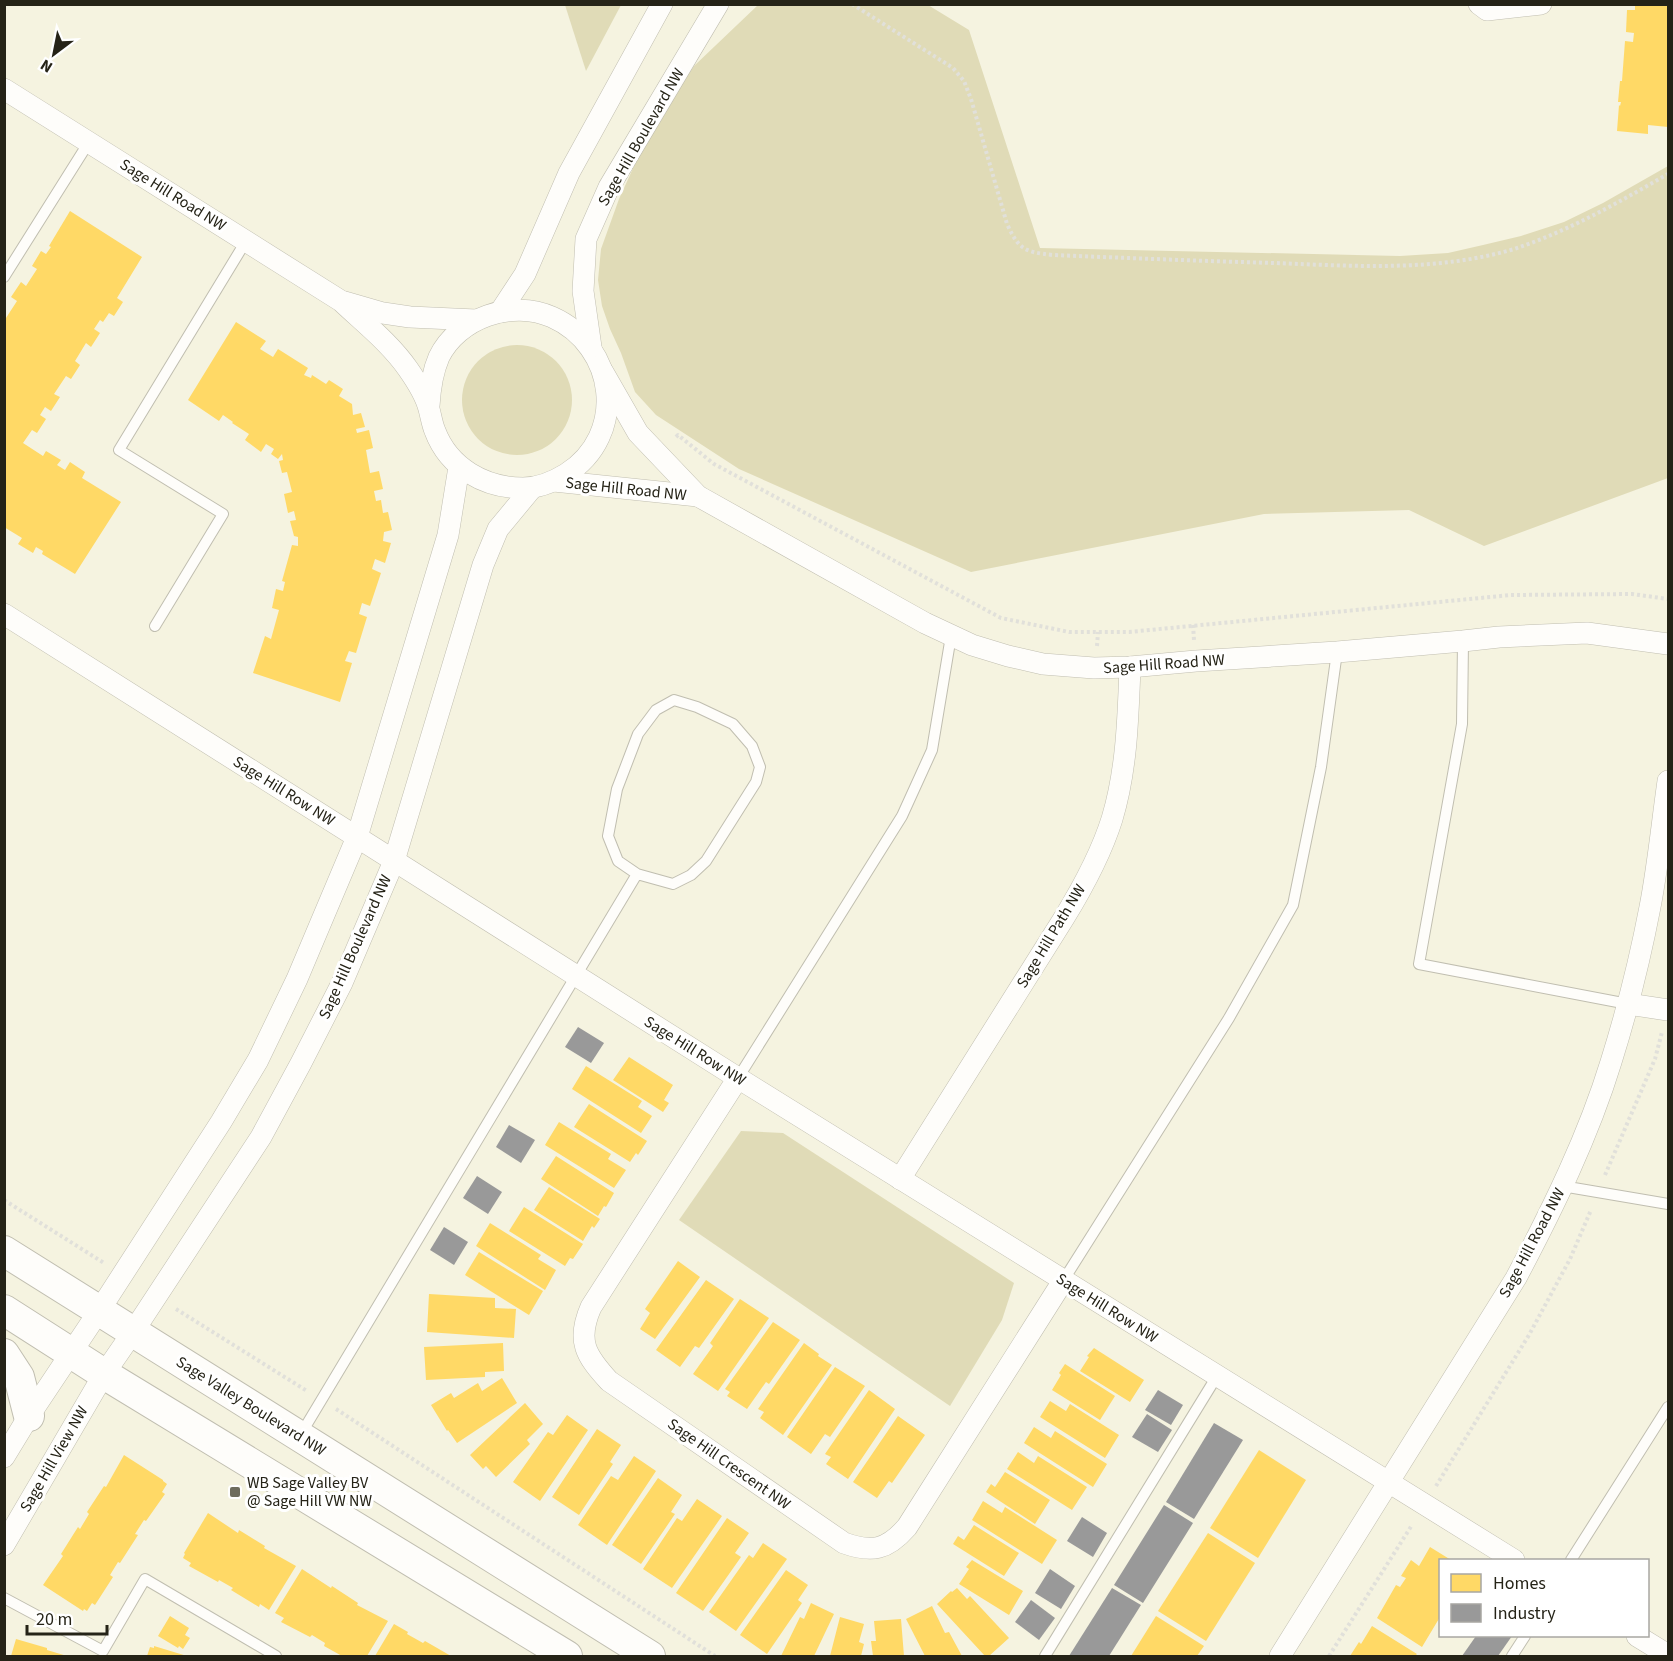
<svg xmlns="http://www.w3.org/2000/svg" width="1673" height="1661" font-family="'Source Sans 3',sans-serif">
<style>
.green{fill:#e0dbb7}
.homes{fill:#ffd966}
.industry{fill:#999}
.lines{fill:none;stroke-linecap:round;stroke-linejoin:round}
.lane-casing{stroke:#c0beb0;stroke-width:12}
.street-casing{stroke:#c0beb0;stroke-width:22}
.secondary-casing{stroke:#c0beb0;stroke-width:32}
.path{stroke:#e1e0da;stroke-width:4;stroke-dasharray:3 3;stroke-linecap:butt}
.lane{stroke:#fefdfa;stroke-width:10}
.street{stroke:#fefdfa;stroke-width:21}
.secondary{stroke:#fefdfa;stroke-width:30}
.poi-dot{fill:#6e6c5d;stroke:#fff;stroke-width:2}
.labels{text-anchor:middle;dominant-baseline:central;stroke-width:6;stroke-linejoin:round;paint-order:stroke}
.street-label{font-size:16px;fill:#252317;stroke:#fff}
.poi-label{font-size:16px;fill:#252317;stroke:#fff;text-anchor:start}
</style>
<rect width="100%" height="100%" fill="#f5f3e0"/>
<!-- green -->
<g class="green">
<path d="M565,5H621L586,71Z"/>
<path d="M758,5H928L969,30L1040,248L1400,256L1448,253L1483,245L1521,236L1564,222L1603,203L1668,166V478L1484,546L1409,510L1264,514L971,572L739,469L656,415L635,392L621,353L610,329L602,306L598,280L601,249L619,199L635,164L660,117L694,66Z"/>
<circle cx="517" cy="400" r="55"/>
<path d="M741,1131L783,1133L1014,1283L1002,1320L950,1406L679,1220Z"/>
</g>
<!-- homes -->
<g class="homes">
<path d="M1635,4H1668V127L1648,125V134L1617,131L1619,105L1620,106L1621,102H1618L1620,81H1622L1625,41L1633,42L1634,33L1626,32L1627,10H1635Z"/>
<path d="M70,211L142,257L117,298L123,302L114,316L109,313L103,322L100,320L94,329L100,333L91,347L86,343L75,361L80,365L71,379L66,376L54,394L60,397L51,411L45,407L40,415L46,419L37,433L32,430L23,443L43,456L46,451L61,460L57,465L65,470L70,462L85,472L82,478L121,502L75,574L42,554L43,551L36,547L33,553L18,544L22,538L4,527V317L6,318L17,301L11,297L21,282L26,286L37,269L32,266L41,251L46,254L51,247L49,246Z"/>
<path d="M236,322L266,341L260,349L273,357L278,349L308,368L304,375L311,378L312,375L326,384L329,380L343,389L339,396L352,404L353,415L361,413L365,427L356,429L357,433L369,430L373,448L366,450L370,473L379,471L383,489L374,491L376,501L381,500L383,513L388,512L392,530L384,532L383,541L391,543L385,563L375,559L372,569L381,573L370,606L362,603L359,614L367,617L356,653L349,651L345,661L352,663L340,702L253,673L265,636L271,639L279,610L272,608L276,589L283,591L285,582L282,581L292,545L298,546V537L294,536L290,521L296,520L294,511L288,513L284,494L292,492L287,472L282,473L279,461L283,460L282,454L278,459L271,454L274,449L266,444L261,452L245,440L249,434L232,423L233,422L223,415L219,421L188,400Z"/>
<path d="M629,1057L673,1085L664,1100L669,1103L663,1112L613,1080Z"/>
<path d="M586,1066L642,1101L638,1107L652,1116L641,1133L572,1089Z"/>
<path d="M589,1104L647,1141L638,1155L636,1153L630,1162L574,1127Z"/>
<path d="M559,1122L611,1154L608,1159L626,1170L614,1188L545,1145Z"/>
<path d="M556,1156L614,1193L606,1207L604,1206L598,1216L541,1179Z"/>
<path d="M549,1187L600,1219L594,1228L592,1226L583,1241L534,1210Z"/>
<path d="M524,1207L583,1244L573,1259L570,1258L565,1266L509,1231Z"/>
<path d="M490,1223L541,1255L538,1259L556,1270L545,1290L476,1246Z"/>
<path d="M479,1252L543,1291L529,1315L465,1275Z"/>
<path d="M678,1261L700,1277L655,1339L640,1329L650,1313L645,1309Z"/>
<path d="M706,1280L734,1299L699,1348L695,1346L680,1367L656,1350Z"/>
<path d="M429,1294L495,1298V1308L516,1309L514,1338L427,1332Z"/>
<path d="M740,1299L769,1318L718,1391L693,1374L713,1346L710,1343Z"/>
<path d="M773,1322L800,1340L769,1384L766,1382L747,1409L727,1396L730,1392L725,1389Z"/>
<path d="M503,1343L504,1371L485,1372V1377L426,1380L424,1347Z"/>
<path d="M804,1343L819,1354L818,1356L832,1365L783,1435L760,1418L764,1412L758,1409Z"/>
<path d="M1094,1348L1144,1380L1130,1402L1080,1371L1089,1357L1087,1356Z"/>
<path d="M1065,1364L1115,1396L1100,1420L1052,1390L1061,1375L1059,1373Z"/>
<path d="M835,1367L865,1386L830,1437L825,1434L811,1454L787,1437Z"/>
<path d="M502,1378L517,1403L457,1443L448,1430L447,1431L431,1405L451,1393L454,1398L478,1383L482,1391Z"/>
<path d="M869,1390L895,1409L848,1479L826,1464L831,1457L825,1454Z"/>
<path d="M1050,1401L1066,1411L1070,1404L1119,1435L1105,1458L1040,1417Z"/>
<path d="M525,1403L543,1424L527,1440L530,1444L496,1477L486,1466L483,1469L470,1455Z"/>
<path d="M567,1415L588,1430L540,1501L513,1482L548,1432L553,1435Z"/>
<path d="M898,1416L925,1435L892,1483L889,1481L877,1498L853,1482Z"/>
<path d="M1034,1427L1051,1438L1055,1431L1107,1464L1093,1487L1024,1443Z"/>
<path d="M597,1429L621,1445L610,1462L613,1464L579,1515L552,1497Z"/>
<path d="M1259,1450L1306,1480L1258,1558L1210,1528Z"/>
<path d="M1018,1452L1034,1463L1038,1456L1087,1487L1072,1510L1007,1469Z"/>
<path d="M124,1455L163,1480V1481L167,1484L162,1492L165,1494L146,1521L144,1520L135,1534L138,1535L120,1563L118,1562L110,1575L113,1577L95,1605L92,1603L87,1611L84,1609L83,1611L43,1585L63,1556L61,1554L78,1527L80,1529L89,1514L87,1512L104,1486L106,1487Z"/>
<path d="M634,1456L656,1471L607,1545L578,1525L611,1476L618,1480Z"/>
<path d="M1005,1472L1050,1500L1035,1524L986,1492L991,1484L995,1487Z"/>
<path d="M658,1478L682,1495L671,1512L675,1514L641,1564L612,1545Z"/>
<path d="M697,1499L722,1516L672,1588L643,1569L677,1518L682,1521Z"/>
<path d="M983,1501L1002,1513L1005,1507L1057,1540L1042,1564L972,1520Z"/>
<path d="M208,1513L238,1533L239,1530L265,1546L264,1548L296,1566L269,1610L260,1604L259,1607L231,1590L233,1588L219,1580L218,1582L189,1566L191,1563L183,1558L185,1554L184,1553Z"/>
<path d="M727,1518L749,1533L735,1553L741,1557L703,1611L676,1593Z"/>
<path d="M974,1525L1019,1553L1004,1576L953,1544L958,1536L964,1540Z"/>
<path d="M1208,1533L1255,1563L1206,1641L1158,1611Z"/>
<path d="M763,1543L787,1559L736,1631L709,1612L749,1555L753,1558Z"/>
<path d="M1430,1547L1451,1560H1440V1617L1422,1647L1377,1618L1396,1585L1400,1587L1406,1578L1401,1576L1411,1560L1419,1566Z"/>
<path d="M972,1560L1023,1591L1009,1615L959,1584L969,1569L966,1567Z"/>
<path d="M302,1569L331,1588L332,1586L358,1603L357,1605L388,1621L367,1656H342L324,1646L325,1643L312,1635L310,1637L281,1622L284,1618L275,1613Z"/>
<path d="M786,1570L808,1585L798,1600L802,1603L767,1654L740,1635Z"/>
<path d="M957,1588L967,1599L970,1596L1009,1638L989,1656H985L937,1604L951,1591L952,1592Z"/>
<path d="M811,1603L834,1614L814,1656H781L800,1617L804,1619Z"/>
<path d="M932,1606L945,1633L949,1632L962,1656H925L906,1619Z"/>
<path d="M170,1616L189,1628L185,1635L190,1638L183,1649L179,1646L178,1648L158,1636Z"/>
<path d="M1156,1616L1204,1646L1197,1656H1131Z"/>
<path d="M840,1617L864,1624L859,1642L864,1644L861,1656H830Z"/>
<path d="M901,1619L904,1656H873L871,1641H876L874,1621Z"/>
<path d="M394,1624L408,1632L407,1634L423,1643L425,1641L451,1656H375Z"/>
<path d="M1372,1626L1417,1654L1415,1656H1350L1359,1642L1361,1644Z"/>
<path d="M16,1639L47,1648V1650L67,1656H11Z"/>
<path d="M154,1646L187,1656H147L150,1647L154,1648Z"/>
</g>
<!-- industry -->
<g class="industry">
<path d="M578,1027L604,1043L591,1063L565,1047Z"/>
<path d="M509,1125L535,1140L521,1163L496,1147Z"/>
<path d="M477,1176L502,1192L488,1214L463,1198Z"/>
<path d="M444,1227L468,1242L454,1265L430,1250Z"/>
<path d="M1158,1390L1183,1405L1171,1425L1145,1410Z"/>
<path d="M1147,1414L1172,1430L1158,1452L1132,1437Z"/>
<path d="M1214,1423L1243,1440L1194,1519L1166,1502Z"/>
<path d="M1164,1505L1193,1523L1143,1603L1114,1585Z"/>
<path d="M1082,1517L1107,1533L1093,1557L1067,1541Z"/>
<path d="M1050,1569L1075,1586L1061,1609L1035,1593Z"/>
<path d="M1112,1588L1141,1605L1109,1656H1069Z"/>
<path d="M1031,1600L1055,1618L1039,1640L1015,1622Z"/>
<path d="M1476,1636H1512L1498,1656H1462Z"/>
</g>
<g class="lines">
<defs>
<g id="lane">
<path d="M4,277L89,142"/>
<path d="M155,626L223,514L119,450L246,241"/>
<path d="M1463,641L1462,724L1419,964L1628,1004"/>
<path d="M738,1078L902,816L932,750L951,636"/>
<path d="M1562,1186L1668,1204"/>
<path d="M1063,1281L1229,1018L1293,905L1321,767L1337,652"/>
<path d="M301,1434L637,874L673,884L691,875L706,861L756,782L760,767L752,746L733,724L697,707L674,700L656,710L638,734L617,789L608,836L618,861L637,874"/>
<path d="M1571,1560L1668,1407"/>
<path d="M4,1598L103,1651L145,1579L276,1656"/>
<path d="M1045,1656L1217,1376"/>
<path d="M1512,1656L1525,1636"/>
</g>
<g id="street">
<path d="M1479,4L1487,10L1541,4"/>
<path d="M4,89L341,301C363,322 390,343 408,369C415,379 426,397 429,409C431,416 432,424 435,431C449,468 485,488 523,488C539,488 553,482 566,474C628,435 617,346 552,317C512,299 458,318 439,357C432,373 430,389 429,406"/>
<path d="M345,302L383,313L410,317L476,320"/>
<path d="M500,312L525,274L569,173L662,4"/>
<path d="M591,347L583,291L586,239L609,187L718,4"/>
<path d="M603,372L638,433L698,496L925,623L972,645L1008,656L1043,664L1094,668L1130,667L1196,661L1337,652L1463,641L1499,637L1587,633L1668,644"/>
<path d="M554,481L698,496"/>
<path d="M4,614L738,1078L1514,1560"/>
<path d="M1628,1004L1668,1010"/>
<path d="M738,1078L591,1307C576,1341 586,1356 609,1381L844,1543C872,1553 887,1550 907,1527L1063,1281"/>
<path d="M900,1179L1064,918C1083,887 1101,854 1112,819C1127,769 1128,718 1130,667"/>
<path d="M4,1457L29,1416L99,1311L221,1122L258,1060L297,979L357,837L448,535L459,467"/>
<path d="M4,1545L104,1374L133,1332L261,1137L301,1063L342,983L394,861L483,565L498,529L532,488"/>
<path d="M1637,1636L1668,1655"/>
<path d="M1280,1656L1516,1278C1553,1208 1588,1137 1611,1062C1627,1011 1640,959 1650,907C1658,866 1662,823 1668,781"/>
</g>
<g id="secondary">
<path d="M4,1251L650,1656"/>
<path d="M4,1310L104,1374L567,1656"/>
<path d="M4,1354L19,1377L29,1416"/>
</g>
</defs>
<!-- lane casing -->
<use href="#lane" class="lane-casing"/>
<!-- street casing -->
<use href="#street" class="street-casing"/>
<!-- secondary casing -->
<use href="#secondary" class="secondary-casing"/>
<!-- path -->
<g class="path">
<path d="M852,4L953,68L964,81L971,99L1007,224C1019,250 1025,252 1053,255C1127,258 1201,261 1275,263C1354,266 1437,272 1514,249C1569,231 1619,202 1668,174"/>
<path d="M676,437L678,435L714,464L1001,618L1069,632H1129L1511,595L1632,594L1668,599"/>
<path d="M1193,625L1194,640"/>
<path d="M1097,646L1098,632"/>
<path d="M1605,1175L1655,1059L1662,1032"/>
<path d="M4,1200L104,1263"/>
<path d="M176,1309L307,1391"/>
<path d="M336,1409L715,1656"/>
<path d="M1436,1486L1529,1335L1570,1259L1591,1210"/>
<path d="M1329,1656L1412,1525"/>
</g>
<!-- lane -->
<use href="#lane" class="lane"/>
<!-- street -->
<use href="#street" class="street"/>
<!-- secondary -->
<use href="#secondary" class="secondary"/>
</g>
<!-- markers -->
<rect class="poi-dot" x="229" y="1486" width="12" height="12" rx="3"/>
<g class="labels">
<!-- street labels -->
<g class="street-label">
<text transform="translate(641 137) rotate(-60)">Sage Hill Boulevard NW</text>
<text transform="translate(173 195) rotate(32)">Sage Hill Road NW</text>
<text transform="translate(626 489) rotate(6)">Sage Hill Road NW</text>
<text transform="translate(1164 664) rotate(-4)">Sage Hill Road NW</text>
<text transform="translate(284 791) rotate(32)">Sage Hill Row NW</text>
<text transform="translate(1051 936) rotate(-59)">Sage Hill Path NW</text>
<text transform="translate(355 947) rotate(-66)">Sage Hill Boulevard NW</text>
<text transform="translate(695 1051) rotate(32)">Sage Hill Row NW</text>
<text transform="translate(1532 1243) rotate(-62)">Sage Hill Road NW</text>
<text transform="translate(1107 1308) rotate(32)">Sage Hill Row NW</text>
<text transform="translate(251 1406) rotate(32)">Sage Valley Boulevard NW</text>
<text transform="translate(54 1459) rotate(-60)">Sage Hill View NW</text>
<text transform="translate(729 1464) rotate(35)">Sage Hill Crescent NW</text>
</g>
<!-- poi labels -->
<g class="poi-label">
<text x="247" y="1483">WB Sage Valley BV<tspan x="247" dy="18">@ Sage Hill VW NW</tspan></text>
</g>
</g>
<!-- border -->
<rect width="1673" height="1661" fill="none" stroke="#252317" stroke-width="12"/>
<!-- legend -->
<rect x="1439" y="1559" width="210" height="78" fill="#ffffff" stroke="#a8a7a2" stroke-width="1.5"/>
<rect x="1451" y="1574" width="30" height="18" fill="#ffd966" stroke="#a8a7a2" stroke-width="1.5"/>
<text x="1493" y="1589" font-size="18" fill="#252317">Homes</text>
<rect x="1451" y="1604" width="30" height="18" fill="#999999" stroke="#a8a7a2" stroke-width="1.5"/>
<text x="1493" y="1619" font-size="18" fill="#252317">Industry</text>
<!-- north arrow -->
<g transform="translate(54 54) rotate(212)" stroke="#ffffff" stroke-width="4.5" paint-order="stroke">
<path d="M0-4.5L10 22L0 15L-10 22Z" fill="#252317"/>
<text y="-9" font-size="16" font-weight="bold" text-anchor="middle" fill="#252317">N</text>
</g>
<!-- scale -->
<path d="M27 1625v9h80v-9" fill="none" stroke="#252317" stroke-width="3"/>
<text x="36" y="1625" font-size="18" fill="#252317" stroke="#ffffff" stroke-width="4.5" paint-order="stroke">20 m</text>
</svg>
